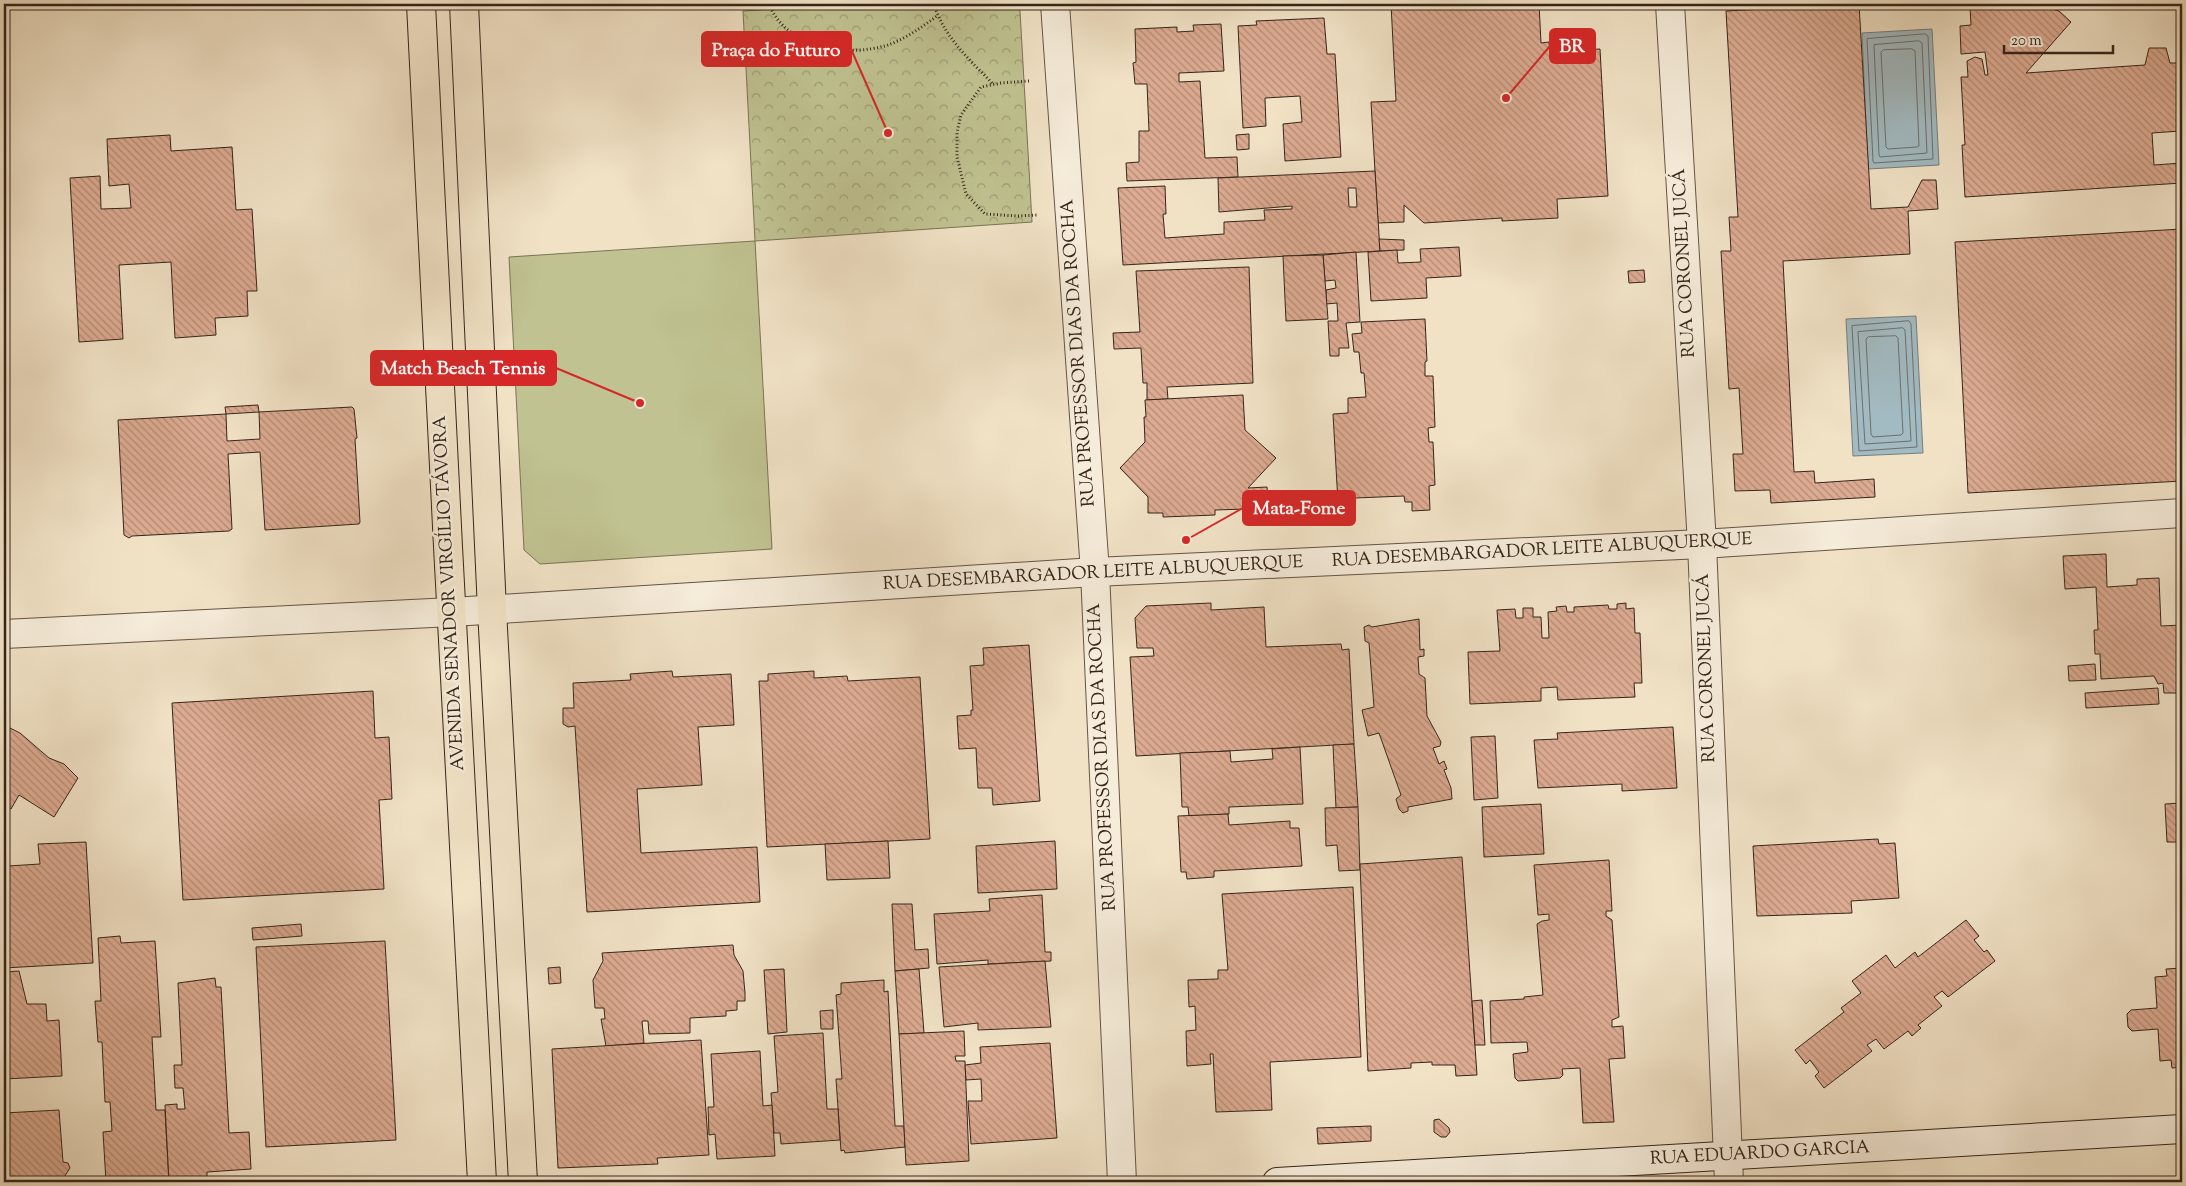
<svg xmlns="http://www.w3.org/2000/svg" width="2186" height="1186" font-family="'Sorts Mill Goudy',serif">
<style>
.forest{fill:url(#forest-crowns);stroke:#7b7456}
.garden{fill:#c0c291;stroke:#7b7456}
.water{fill:#a2bac1;stroke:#777e7e}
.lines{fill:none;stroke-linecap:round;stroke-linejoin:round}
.shore{stroke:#6c706e;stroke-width:1}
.building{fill:url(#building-back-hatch);stroke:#36251a;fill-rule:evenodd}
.street-casing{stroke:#655445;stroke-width:30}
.secondary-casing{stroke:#36251a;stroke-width:30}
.primary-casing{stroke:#36251a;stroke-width:30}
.path{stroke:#36251a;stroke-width:3;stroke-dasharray:1 2.5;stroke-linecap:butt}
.street{stroke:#f6ecda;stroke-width:28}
.secondary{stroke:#f6ecda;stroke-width:28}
.primary{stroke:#f1e2c6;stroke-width:28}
.labels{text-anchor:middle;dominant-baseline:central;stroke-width:5;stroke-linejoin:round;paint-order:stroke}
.street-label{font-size:18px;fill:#36251a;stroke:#f6ecda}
.leader{fill:none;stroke:#d62828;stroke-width:2}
.callout-dot{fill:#d62828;stroke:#f6ecda;stroke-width:2}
.callout{fill:#d62828;stroke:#d62828;stroke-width:2}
.callout-label{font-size:19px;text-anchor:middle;font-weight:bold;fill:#fff}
</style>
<defs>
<pattern id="forest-crowns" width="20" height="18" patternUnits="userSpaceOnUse" patternTransform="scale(1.25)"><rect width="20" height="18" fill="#c0c291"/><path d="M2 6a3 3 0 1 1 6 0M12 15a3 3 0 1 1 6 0" fill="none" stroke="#9d9d76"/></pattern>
<pattern id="building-back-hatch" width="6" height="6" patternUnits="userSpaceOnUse" patternTransform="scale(1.25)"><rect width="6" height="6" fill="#ddab92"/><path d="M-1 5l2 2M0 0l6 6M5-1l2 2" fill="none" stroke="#b48b76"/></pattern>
</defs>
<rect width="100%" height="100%" fill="#f1e2c6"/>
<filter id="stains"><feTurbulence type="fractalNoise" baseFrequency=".004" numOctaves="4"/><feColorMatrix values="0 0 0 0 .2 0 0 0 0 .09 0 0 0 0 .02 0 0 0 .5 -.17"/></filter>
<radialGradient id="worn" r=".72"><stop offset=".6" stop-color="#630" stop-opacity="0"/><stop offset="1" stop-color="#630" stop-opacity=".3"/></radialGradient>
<!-- forest -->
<path class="forest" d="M866,4H1012L1020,11L1032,222L755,241L743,11Z"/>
<!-- garden -->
<path class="garden" d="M755,241L772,549L540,564L524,550L509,257Z"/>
<!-- water -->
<g class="water">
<path d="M1932,29L1939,165L1868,169L1862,33Z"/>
<path d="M1916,316L1923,453L1853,456L1846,319Z"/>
</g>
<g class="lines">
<!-- shore -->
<g class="shore">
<path d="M1925,34L1928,36L1933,159L1874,163L1873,161L1867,39Z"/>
<path d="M1919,41L1922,43L1927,153L1880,157L1879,155L1874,45Z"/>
<path d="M1912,49L1915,51L1919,146L1917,147L1888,149L1886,147L1881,52L1883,50Z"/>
<path d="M1909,321L1911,324L1917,447L1859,451L1852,326Z"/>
<path d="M1903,328L1905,330L1911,441L1865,444L1858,332Z"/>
<path d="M1896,336L1898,338L1903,433L1901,435L1873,437L1871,434L1866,339L1868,337Z"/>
</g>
</g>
<!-- building -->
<g class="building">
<path d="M1391,4H1539L1541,43L1549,42L1550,52L1600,49L1608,196L1557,199L1558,218L1502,221V218L1424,223L1404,205V222L1378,223L1371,102L1396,101Z"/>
<path d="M1859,4L1871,209L1908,207L1922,180H1936L1938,209L1908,211L1910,254L1783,261L1794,472L1814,471L1815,483L1874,479L1875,497L1771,503L1770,490L1735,491L1733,454H1743L1739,388L1729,389L1721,251H1731L1729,217H1738L1726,11Z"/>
<path d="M2020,4L2038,5L2059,11L2071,22L2026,73L2145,65L2149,48H2166L2170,63H2182V157L2180,131L2152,133L2154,165L2182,163V183L1965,197L1962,145H1965L1961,77H1968L1967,61L1975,57L1982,59L1985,75H1988L1985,52L1961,54L1960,26L1971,25L1970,7Z"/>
<path d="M1324,18L1327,54H1335L1341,157L1285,161L1283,124L1302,122L1300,96L1265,98L1266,126L1243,128L1238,26L1257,25L1256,21Z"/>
<path d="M1221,24L1224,71L1179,73V82L1200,81L1205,158L1237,157L1238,177L1127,181L1126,163L1139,162V131H1149L1147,84H1135L1133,63L1136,62L1135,29L1177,27V32L1194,31L1193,25Z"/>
<path d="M1249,134V149L1237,150L1236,135Z"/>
<path d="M170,135L171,151L232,147L236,210L252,209L257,291H247L248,316L215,318L216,335L175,338L171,262L119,265L123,339L79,342L70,178L100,176L101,209L131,208L129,184L109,186L107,139Z"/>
<path d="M1375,171L1380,251L1123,265L1118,188L1165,186L1166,214H1163L1165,238L1224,234V222L1265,220L1264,210L1292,209V206L1219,212L1218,178ZM1348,188H1356L1357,207H1349Z"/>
<path d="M2182,229V481L1968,493L1955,242Z"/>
<path d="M1379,239L1404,240V250L1380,251Z"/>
<path d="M1459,247L1461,276L1426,278L1427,298L1371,301L1368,252L1397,250L1398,263L1421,262L1420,249Z"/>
<path d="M1356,252L1360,322L1346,323L1349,348H1339V356H1330L1328,321H1338L1337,303L1326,304V290L1336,288L1335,280L1325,281L1323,255Z"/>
<path d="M1323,255L1328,319L1286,321L1283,256Z"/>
<path d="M1249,267L1253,383L1167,387L1168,399L1147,400V383H1143L1141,348L1114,349L1113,333L1140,332L1136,271Z"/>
<path d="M1644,270L1645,282L1629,283L1628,271Z"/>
<path d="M1425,319L1427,361L1425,362V376H1433L1435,427L1428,428L1429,442H1433L1435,485L1429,486L1430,510L1412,511V502H1405L1404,496L1355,498V502L1338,503L1333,414L1348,413V398L1366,397L1364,373H1361L1359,352H1354L1352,334L1362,333L1361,322Z"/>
<path d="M1243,395L1245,430L1276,458L1248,488L1267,487L1268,498L1246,500L1247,509L1215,510V515L1163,517V513H1148V497L1120,468L1145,442L1144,417H1146L1145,400Z"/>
<path d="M258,405L259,412L226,414L225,407Z"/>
<path d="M352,407L354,409L357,438L355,439L360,522L359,524L265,530L260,452L228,454L232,529L229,531L132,536L129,538L124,535L118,420L226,414L227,441L260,439L259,412Z"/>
<path d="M2106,554L2107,587L2137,585V579L2159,578L2161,626L2182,625V693H2164L2163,683L2158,684L2154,676L2101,679L2100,654H2095L2094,630H2098L2096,587L2065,589L2063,556Z"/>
<path d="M1211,603V610L1264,607L1266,647L1341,644L1342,650L1349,649L1354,744L1136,756L1130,657L1154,656L1153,648H1137L1135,618L1146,606Z"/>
<path d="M1626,603V609L1634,608L1635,633H1640L1642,683H1634L1635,697L1558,700L1557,687L1541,688V701L1470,704L1468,652L1500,651L1497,610L1515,609L1516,618H1523V608H1533V617H1541L1542,638H1549L1548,612L1557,611L1556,607L1566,606L1567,612H1574V607L1608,605L1609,609H1617V604Z"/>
<path d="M1419,619L1420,650L1424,649V656L1418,657L1419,674L1425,678L1427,716L1441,742L1440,746L1433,748L1439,764L1444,761L1447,769L1444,770L1451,788L1452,799L1408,807V811L1403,813L1399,809L1396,799L1401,795L1379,733L1368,736L1362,710L1374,707L1369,643L1365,641L1364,627L1369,625L1372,627Z"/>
<path d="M1029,645L1040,801L993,805L992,788H978L976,748L959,749L957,716L971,715V710H973L970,666L984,665L983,648Z"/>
<path d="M2095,664L2096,680L2069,681L2068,666Z"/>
<path d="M672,671L673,677L731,674L734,725L698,727L702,785L637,789L641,853L757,847L760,902L587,912L575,726L568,727L563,724V708H574L573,683L631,680L630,674Z"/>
<path d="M814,671V678L847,676L848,681L920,677L930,839L767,847L759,681H768V674Z"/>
<path d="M2158,688L2159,704L2086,708L2085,693Z"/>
<path d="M373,691L375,738L389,737L392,799L379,800L384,889L183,900L172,703Z"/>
<path d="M4,725L20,733L49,758L64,764L78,778L54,817L19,795L11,809L4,806Z"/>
<path d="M1673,727L1677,788L1622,791V784L1538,788L1534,740L1558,739L1557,733Z"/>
<path d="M1495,736L1498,798L1474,800L1471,737Z"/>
<path d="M1354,744L1358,807L1336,808L1333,745Z"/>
<path d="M1300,747L1303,804L1229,807V814L1189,816L1188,807H1182L1180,753L1230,751L1231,762L1273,759L1272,749Z"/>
<path d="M2182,803V842H2167L2165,804Z"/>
<path d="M1541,804L1544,854L1484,857L1482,807Z"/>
<path d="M1358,807L1360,870L1339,871L1337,845L1326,846L1325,808Z"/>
<path d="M1228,814L1229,825L1290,821V828H1299L1302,866L1214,871V877L1187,879L1186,872H1181L1178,816Z"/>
<path d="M1878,839L1879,844L1895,843L1899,898L1851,901L1852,913L1757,916L1753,846Z"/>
<path d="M888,841L890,878L827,880L825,844Z"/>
<path d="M1055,841L1057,889L978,893L976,846Z"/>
<path d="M86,842L93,963L4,968V869L9,870L8,866L40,864L38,844Z"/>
<path d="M1462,857L1477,1075L1456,1076L1455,1065H1432V1062L1411,1063V1068L1368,1071L1360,864Z"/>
<path d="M1609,860L1612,911H1606V916L1612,920L1619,1017L1612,1020V1027L1623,1026L1625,1058L1609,1059L1614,1122L1583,1123L1580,1068L1562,1069L1563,1075L1560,1078L1518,1081L1515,1078L1513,1054L1528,1052L1527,1042L1491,1043L1490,1001L1524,999V997L1543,995L1537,924L1542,921L1549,920V914L1538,915L1534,865Z"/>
<path d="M1353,887L1361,1057L1270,1062L1272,1110L1216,1112L1213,1054H1210L1211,1064L1187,1066L1186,1031L1196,1030L1195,1006L1189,1007L1188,980L1218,979V970H1228L1222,894Z"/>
<path d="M1042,895L1045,952H1051V961L988,964V960L937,964L934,914L990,911L989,899Z"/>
<path d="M892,904H912L915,950L928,949L929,968L895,971Z"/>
<path d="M1966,920L1979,936L1974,940L1984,952L1987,950L1995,961L1948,997L1942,991L1934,997L1942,1006L1918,1025L1921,1028L1912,1036L1908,1031L1884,1049L1876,1039L1867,1045L1872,1051L1824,1088L1815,1076L1819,1072L1810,1060L1806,1064L1795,1050L1844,1012L1841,1008L1861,993L1852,981L1886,955L1895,968L1915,952L1918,957Z"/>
<path d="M301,924L302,936L253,940L252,928Z"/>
<path d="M120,936L121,943L155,941L161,1037H152L156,1110H165L169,1182H106L103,1132L112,1131L110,1102H105L102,1042H98L95,1001H101L98,938Z"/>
<path d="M385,941L396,1140L266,1147L256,947Z"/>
<path d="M733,945L734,955L743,971L745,993V1001H737V1010L726,1011V1016L690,1018V1033L649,1034L648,1021H642L644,1043L606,1046L601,1019H605L604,1008H595L593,980L603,961L602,953Z"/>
<path d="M1045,961L1051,1027L978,1030V1023L944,1027L939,967Z"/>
<path d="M560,967L561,983L549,984L548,968Z"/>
<path d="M2182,968V1067L2172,1068L2171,1060L2160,1061L2158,1029L2132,1031L2128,1027L2127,1014L2131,1010L2157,1008L2155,977L2167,976L2166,969Z"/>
<path d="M784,969L787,1032L768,1034L764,970Z"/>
<path d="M919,969L924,1033L899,1034L895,971Z"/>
<path d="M19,971L27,1004H46L47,1021L59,1020L62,1076L4,1079V972Z"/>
<path d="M215,978L216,987H221L229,1133L249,1132L251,1169L207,1172V1182H169L165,1105L177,1104V1109H185L183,1088H175L174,1065H182L178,983Z"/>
<path d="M884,980V992L888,991L895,1126H904L905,1147L845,1153L844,1150L841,1151L836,1079H842L836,995L841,994V983Z"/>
<path d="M1482,1000L1485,1045H1475L1472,1001Z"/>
<path d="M833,1010V1029H821L820,1011Z"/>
<path d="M964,1031L965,1056H955L956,1061H965L969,1161L906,1165L899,1034Z"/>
<path d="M823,1033L827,1109H838L840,1140L781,1144L780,1133H774L771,1093L778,1092L774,1036Z"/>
<path d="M701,1040L709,1155L657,1158L658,1164L558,1168L552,1049Z"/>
<path d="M1050,1043L1057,1138L971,1144L968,1101H982L981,1079L966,1080L965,1065L981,1063L980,1047Z"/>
<path d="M760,1051L763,1106L772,1105L775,1156L717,1159L715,1134L709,1135L708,1107H714L711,1054Z"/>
<path d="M59,1110L63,1162L68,1163L70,1168L64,1177V1182H4V1113Z"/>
<path d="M1439,1119L1449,1128L1450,1132L1446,1137H1441L1434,1132V1120Z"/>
<path d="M1371,1126V1141L1318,1144L1317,1128Z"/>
</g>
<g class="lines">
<defs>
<g id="street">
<path d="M1055,4L1095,572L1122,1182"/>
<path d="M1670,4L1702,544L1729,1182"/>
<path d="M4,634L452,612L1095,572L1702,544L2182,513"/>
</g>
<path id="secondary" d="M1277,1182L2182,1129"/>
<g id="primary">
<path d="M421,4C440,397 460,789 482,1182"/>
<path d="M464,4L492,610L523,1182"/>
</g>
</defs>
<!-- street casing -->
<use href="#street" class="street-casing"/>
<!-- secondary casing -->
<use href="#secondary" class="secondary-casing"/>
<!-- primary casing -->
<use href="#primary" class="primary-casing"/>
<!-- path -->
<g class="path">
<path d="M769,4C786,48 847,58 888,45C905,39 922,27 937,16"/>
<path d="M934,4C943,36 970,60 993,84"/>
<path d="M1029,81L1001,83L981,87L961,115L957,132V157L966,194L985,214L1017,216L1038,215"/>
</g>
<!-- street -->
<use href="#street" class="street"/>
<!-- secondary -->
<use href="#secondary" class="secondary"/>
<!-- primary -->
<use href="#primary" class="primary"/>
</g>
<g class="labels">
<!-- street labels -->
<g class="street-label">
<text transform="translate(1685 263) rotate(-93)">RUA CORONEL JUCÁ</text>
<text transform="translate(1079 353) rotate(-94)">RUA PROFESSOR DIAS DA ROCHA</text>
<text transform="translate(1542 551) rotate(-3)">RUA DESEMBARGADOR LEITE ALBUQUERQUE</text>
<text transform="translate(1093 574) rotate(-3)">RUA DESEMBARGADOR LEITE ALBUQUERQUE</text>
<text transform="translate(450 593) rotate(-93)">AVENIDA SENADOR VIRGÍLIO TÁVORA</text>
<text transform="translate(1707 668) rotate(-92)">RUA CORONEL JUCÁ</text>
<text transform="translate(1103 757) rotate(-93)">RUA PROFESSOR DIAS DA ROCHA</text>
<text transform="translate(1760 1154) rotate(-3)">RUA EDUARDO GARCIA</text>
</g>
</g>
<!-- callouts -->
<path class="leader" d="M1506 98L1550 46M888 133L851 49M640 403L556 368M1186 540L1243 508"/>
<g class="callout-dot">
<circle cx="1506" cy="98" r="5"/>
<circle cx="888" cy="133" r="5"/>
<circle cx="640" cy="403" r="5"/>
<circle cx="1186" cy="540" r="5"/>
</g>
<g class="callout">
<rect x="1550" y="29" width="45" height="34" rx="5"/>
<rect x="702" y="32" width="149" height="34" rx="5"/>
<rect x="371" y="351" width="185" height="34" rx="5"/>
<rect x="1243" y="491" width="112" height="34" rx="5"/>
</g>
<g class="callout-label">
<text x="1572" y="52">BR</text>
<text x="776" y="56">Praça do Futuro</text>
<text x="463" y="374">Match Beach Tennis</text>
<text x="1299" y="514">Mata-Fome</text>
</g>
<!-- margin -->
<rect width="2186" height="1186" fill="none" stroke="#f1e2c6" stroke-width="20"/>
<rect x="5" y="5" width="2176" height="1176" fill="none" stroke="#36251a" stroke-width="2.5"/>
<rect x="10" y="10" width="2166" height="1166" fill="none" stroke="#36251a"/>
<!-- scale -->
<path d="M2004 45v8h109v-8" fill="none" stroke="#36251a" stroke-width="2.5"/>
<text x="2011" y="45" font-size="15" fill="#36251a" stroke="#f6ecda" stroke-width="4" paint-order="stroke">20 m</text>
<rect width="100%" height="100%" filter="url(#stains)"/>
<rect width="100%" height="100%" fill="url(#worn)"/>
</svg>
